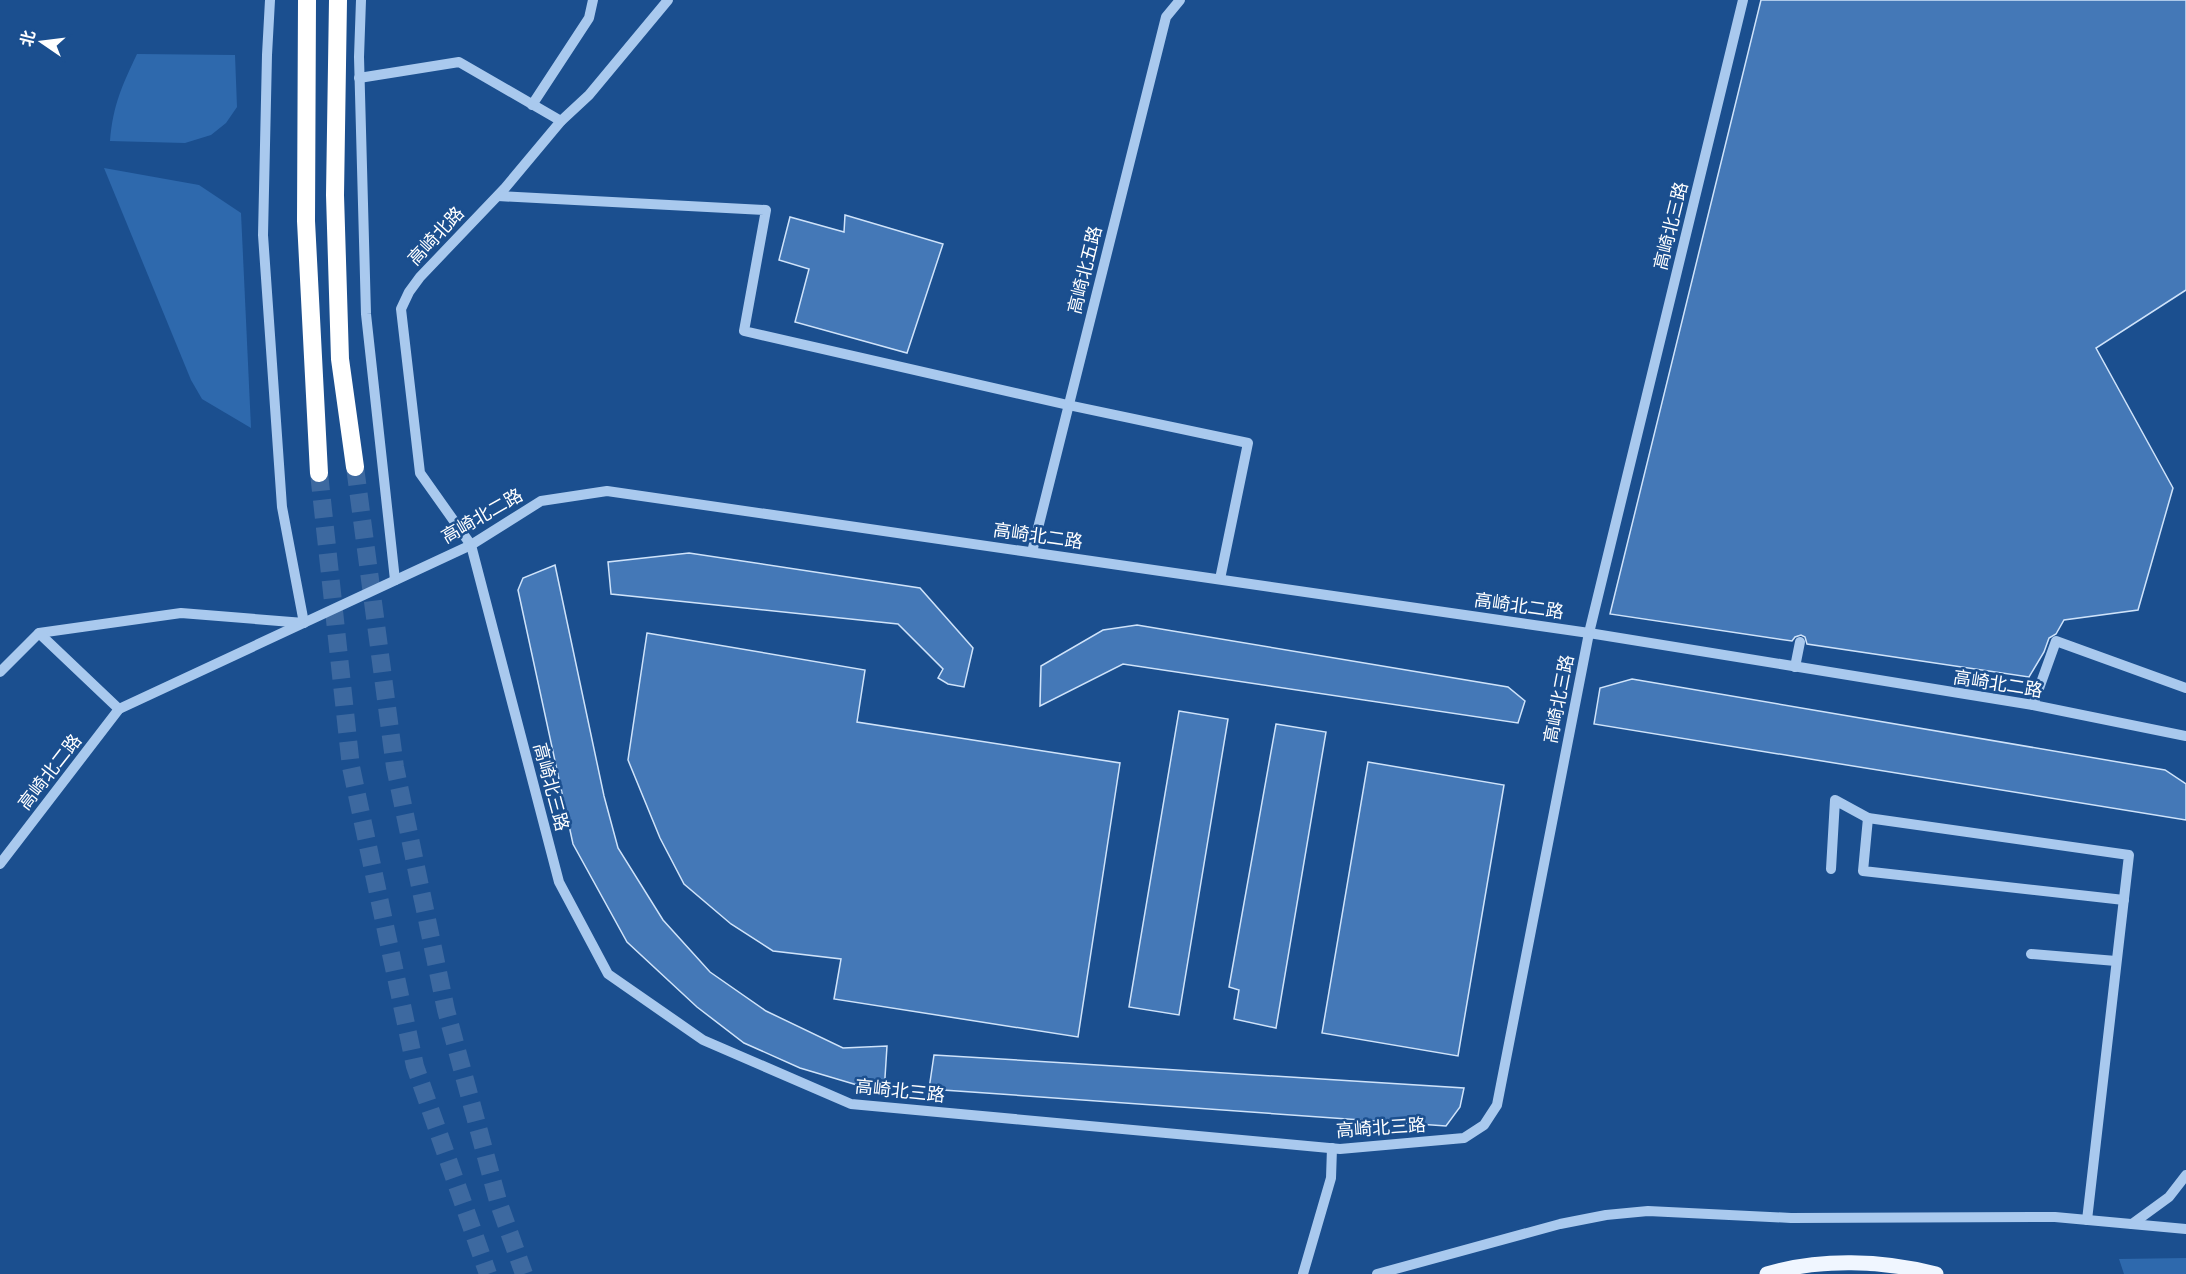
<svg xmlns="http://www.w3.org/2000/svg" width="2186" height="1274" font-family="'DM Sans','Noto Sans SC',sans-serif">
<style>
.green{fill:#2e69ad}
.building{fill:#4478b7;stroke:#cfe3fa;stroke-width:1.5}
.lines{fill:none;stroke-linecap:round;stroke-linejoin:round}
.highway-tunnel{stroke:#3d69a0;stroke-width:18;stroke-dasharray:18 9;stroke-linecap:butt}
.minor{stroke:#a9c9ee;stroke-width:10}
.major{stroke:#f0f6ff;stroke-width:15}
.highway{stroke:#fff;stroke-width:18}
.labels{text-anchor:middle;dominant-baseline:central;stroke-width:5;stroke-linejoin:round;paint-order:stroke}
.street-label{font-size:18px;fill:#fff;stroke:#1b4f8f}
</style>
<rect width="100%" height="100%" fill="#1b4f8f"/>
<!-- green -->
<g class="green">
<path d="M137,54L235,55L237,107L226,123L211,135L185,143L110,141C113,105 122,86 137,54Z"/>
<path d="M104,168L199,185L241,213L251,428L202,399L191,380Z"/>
<path d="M2186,1258V1274H2124L2119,1259Z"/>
</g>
<!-- building -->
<g class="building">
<path d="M1761,0H2186V290L2096,348L2173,488L2138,610L2064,620L2056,634L2049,638L2044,652L2029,677L1807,644L1805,637L1801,635L1795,637L1792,641L1610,614Z"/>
<path d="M845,215L943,244L907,353L795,322L809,269L779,260L790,217L844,232Z"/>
<path d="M689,553L920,588L973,648L964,687L948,684L938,678L943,669L898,624L611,594L608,562Z"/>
<path d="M555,565L604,796L618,848L663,920L710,972L766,1011L843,1048L887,1046L884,1093L800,1068L744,1043L697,1007L627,942L573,844L518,590L523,578Z"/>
<path d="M1137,625L1508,687L1525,701L1518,723L1123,664L1040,706L1041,666L1103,630Z"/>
<path d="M647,633L865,670L857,722L1120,763L1078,1037L834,999L841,959L773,951L731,924L684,884L660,838L628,760Z"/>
<path d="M1632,679L2165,770L2186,784V820L1594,724L1600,688Z"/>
<path d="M1179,711L1228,719L1179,1015L1129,1007Z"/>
<path d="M1276,724L1326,732L1276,1028L1234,1019L1239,990L1229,987Z"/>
<path d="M1368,762L1504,785L1458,1056L1322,1033Z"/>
<path d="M934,1055L1066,1063L1464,1088L1460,1107L1446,1126L929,1089Z"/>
</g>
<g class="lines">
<!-- highway-tunnel -->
<g class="highway-tunnel">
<path d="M355,467L395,767L446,1010L498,1201L524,1274"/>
<path d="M319,473L351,767L415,1066L488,1274"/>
</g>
<!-- minor -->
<g class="minor">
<path d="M361,0L359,57L366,314L395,580"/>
<path d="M668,0L589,95L561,121L505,188L420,277L409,292L401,309L420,473L471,545L559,882L608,974L703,1040L851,1104L1340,1149L1464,1138L1484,1125L1497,1105L1589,633L1743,0"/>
<path d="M359,78L459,62L561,121"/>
<path d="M532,105L589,18L593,0"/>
<path d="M498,196L766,210L744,331L1068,405L1248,443L1220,579"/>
<path d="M1032,552L1166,17L1180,0"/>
<path d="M39,633L181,613L304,623L282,507L263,235L267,55L270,0"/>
<path d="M1795,667L1800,642"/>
<path d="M0,672L39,633L119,709"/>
<path d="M2033,705L2056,641L2186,688"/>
<path d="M1868,818L1863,871L2124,900"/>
<path d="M0,864L119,709L471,545L541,501L607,491L1589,633L2033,705L2186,736"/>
<path d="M1831,869L1835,800L1868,818L2129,855L2087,1220"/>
<path d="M2031,954L2116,961"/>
<path d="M2132,1224L2169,1197L2186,1175"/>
<path d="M1303,1274L1331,1178L1332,1148"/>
<path d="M1377,1274L1560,1224L1606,1215L1648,1211L1791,1218L2055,1217L2186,1229"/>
</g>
<!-- major -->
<path class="major" d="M1767,1274C1820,1258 1882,1260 1936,1274"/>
<!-- highway -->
<g class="highway">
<path d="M307,0L306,221L319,473"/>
<path d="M338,0L335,195L340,359L355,467"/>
</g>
</g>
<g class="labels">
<!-- street labels -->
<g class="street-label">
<text transform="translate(1671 226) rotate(-76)">高崎北三路</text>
<text transform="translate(436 236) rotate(-47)">高崎北路</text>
<text transform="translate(1085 270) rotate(-76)">高崎北五路</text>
<text transform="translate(482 516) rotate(-30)">高崎北二路</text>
<text transform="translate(1038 536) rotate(8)">高崎北二路</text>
<text transform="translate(1519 606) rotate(8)">高崎北二路</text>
<text transform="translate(1998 684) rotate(9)">高崎北二路</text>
<text transform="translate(1559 699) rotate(-79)">高崎北三路</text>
<text transform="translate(50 772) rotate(-52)">高崎北二路</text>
<text transform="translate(551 787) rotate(75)">高崎北三路</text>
<text transform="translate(900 1091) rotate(6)">高崎北三路</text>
<text transform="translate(1381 1128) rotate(-4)">高崎北三路</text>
</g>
</g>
<!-- north arrow -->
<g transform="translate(42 42) rotate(284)" stroke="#1b4f8f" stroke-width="4.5" paint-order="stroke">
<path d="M0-4.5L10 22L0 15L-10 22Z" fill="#ffffff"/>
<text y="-9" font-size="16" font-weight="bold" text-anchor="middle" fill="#ffffff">北</text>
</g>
</svg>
